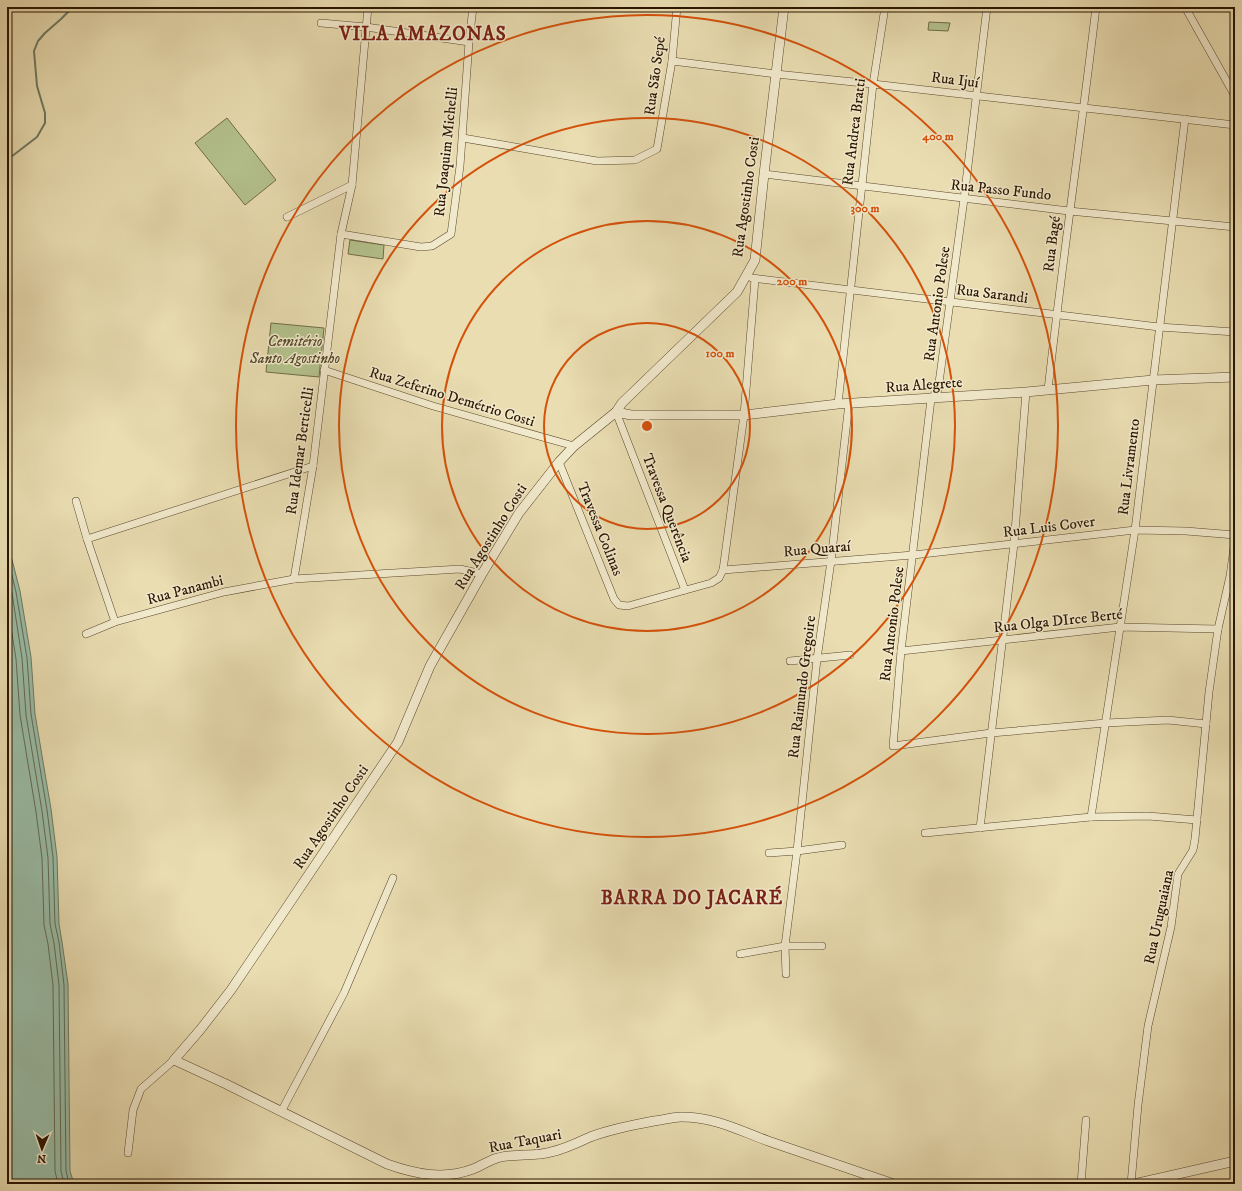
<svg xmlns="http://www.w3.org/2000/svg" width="1242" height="1191" font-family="'IM FELL DW Pica',serif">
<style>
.green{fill:#b4c28d;stroke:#706c46}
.water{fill:#99bda7;stroke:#6d7a64}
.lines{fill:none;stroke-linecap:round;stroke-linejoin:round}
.shore{stroke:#626954;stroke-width:1}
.stream{stroke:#6d7a64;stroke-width:2}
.minor-casing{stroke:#5a472c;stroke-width:8}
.tertiary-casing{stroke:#5a472c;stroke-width:10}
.minor{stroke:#f1e9cc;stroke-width:7}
.tertiary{stroke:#f1e9cc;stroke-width:9}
.ring{fill:none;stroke:#d5520b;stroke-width:2}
.labels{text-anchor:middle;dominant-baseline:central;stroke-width:3;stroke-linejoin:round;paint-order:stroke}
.street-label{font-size:15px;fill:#2b1500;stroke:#f1e9cc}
.park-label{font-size:15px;font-style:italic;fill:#54492a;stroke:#f1e9cc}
.district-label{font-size:19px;font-weight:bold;letter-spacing:1px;fill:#7a1f14;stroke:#f1e9cc}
.centre{fill:#d5520b;stroke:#f1e9cc;stroke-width:2}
.ring-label{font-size:12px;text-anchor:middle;font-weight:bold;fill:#d5520b;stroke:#f1e9cc;stroke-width:3;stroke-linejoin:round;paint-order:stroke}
</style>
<rect width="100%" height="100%" fill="#e9ddb1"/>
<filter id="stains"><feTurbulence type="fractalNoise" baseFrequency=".005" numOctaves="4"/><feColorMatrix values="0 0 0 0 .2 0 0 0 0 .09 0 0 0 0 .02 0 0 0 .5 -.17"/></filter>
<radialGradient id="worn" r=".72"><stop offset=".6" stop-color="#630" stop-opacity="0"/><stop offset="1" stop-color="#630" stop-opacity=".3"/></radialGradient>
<!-- green -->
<g class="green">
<path d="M929,22L950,23L948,31L928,30Z"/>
<path d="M227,118L276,180L245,205L195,143Z"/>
<path d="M350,240L384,245L383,259L348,254Z"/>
<path d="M271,323L324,328L319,377L266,372Z"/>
</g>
<!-- water -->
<path class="water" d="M7,540L20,591L31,657L35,714L51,809L57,857L59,924L62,942L68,984L70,1171L74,1184H7Z"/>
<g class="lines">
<!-- shore -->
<g class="shore">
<path d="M7,555L16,592L27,658L31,714L47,810L53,857L55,924L59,942L64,985L66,1171L69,1184"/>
<path d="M7,575L12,593L22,658L26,715L42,811L48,858L50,924L54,943L59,985L61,1171L64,1184"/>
<path d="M7,602L16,659L20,715L36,812L42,858L44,925L48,944L53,985L55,1171L58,1184"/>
</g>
<!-- stream -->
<path class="stream" d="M7,160L37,137L45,123V113L37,86L34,51L38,41L45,33L61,19L73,7"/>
<defs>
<g id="minor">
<path d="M987,7L964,199L938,390L931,399L901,651L893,746L991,733L1106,723L1168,720L1206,724"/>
<path d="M1185,7L1235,96"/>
<path d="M321,23L366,27L469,42"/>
<path d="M672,61L776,74L873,84L1235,125"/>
<path d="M463,138L597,161L635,160L657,149L672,61L677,7"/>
<path d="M764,174L1069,211L1235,227"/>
<path d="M287,217L352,185"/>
<path d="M341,234L421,247L432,246L451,234L460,166L469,42L473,7"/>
<path d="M752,278L1159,327L1235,332"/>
<path d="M324,370L433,406L574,446"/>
<path d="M1048,390C1062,262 1081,135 1096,7"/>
<path d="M838,404L873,84L885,7"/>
<path d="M616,412L685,590"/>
<path d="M559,462L614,599L619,605L628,606L711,583L719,578L723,570L744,415L755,279"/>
<path d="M76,501L87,539L115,622"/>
<path d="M87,539L313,466"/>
<path d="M723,570L913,555L1135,530L1186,531L1235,535"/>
<path d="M294,579L313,466L341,234L352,185L368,7"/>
<path d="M86,634L115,622L224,592L294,579L460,569L482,574"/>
<path d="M901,651L1120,627L1218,629"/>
<path d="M790,661L850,655"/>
<path d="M1091,817L1135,530L1185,119"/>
<path d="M980,828L1014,544L1026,392"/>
<path d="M925,833L1091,817L1148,816L1197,820"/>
<path d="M769,853L797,851L842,845"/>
<path d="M740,954L785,946H822"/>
<path d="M786,974L785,946L797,851L817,659L831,561L849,403"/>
<path d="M1235,1110V1127"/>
<path d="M281,1112L344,993L393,878"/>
<path d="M128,1153L133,1110L141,1089L174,1060"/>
<path d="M1081,1184L1086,1120"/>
<path d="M1131,1184L1138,1105L1148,1026L1171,927L1178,874L1193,850L1195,839L1209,692L1218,629L1230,576L1235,540"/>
</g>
<g id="tertiary">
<path d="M784,7L764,174L755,260L737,292L622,403L616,412L574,446L559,462L519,513L482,574L430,666L398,742L231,990L200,1030L174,1060L226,1084L387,1164C415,1174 444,1180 473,1169C481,1166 488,1161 497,1158C515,1153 534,1157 551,1152C565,1149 577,1143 590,1137C611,1129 632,1125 654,1121C663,1120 673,1117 681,1117C715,1117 738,1130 768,1141C810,1155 852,1170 894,1184"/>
<path d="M616,412L631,415H744L838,404L1026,392L1153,380L1235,377"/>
<path d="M1134,1184L1235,1161"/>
</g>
</defs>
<!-- minor casing -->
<use href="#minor" class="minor-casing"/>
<!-- tertiary casing -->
<use href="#tertiary" class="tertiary-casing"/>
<!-- minor -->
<use href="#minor" class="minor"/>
<!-- tertiary -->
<use href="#tertiary" class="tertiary"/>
</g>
<!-- distance rings -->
<g class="ring">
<circle cx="647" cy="426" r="103"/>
<circle cx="647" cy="426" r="205"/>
<circle cx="647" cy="426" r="308"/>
<circle cx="647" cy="426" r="411"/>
</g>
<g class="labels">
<!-- street labels -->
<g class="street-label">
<text transform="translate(655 76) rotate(-82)">Rua São Sepé</text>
<text transform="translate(955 80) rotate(7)">Rua Ijuí</text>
<text transform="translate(854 132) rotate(-83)">Rua Andrea Bratti</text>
<text transform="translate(446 152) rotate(-84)">Rua Joaquim Michelli</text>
<text transform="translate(1001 190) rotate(6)">Rua Passo Fundo</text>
<text transform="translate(746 197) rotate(-82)">Rua Agostinho Costi</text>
<text transform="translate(1052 244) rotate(-83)">Rua Bagé</text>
<text transform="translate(992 294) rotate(7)">Rua Sarandi</text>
<text transform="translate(937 304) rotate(-82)">Rua Antonio Polese</text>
<text transform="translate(924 385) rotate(-4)">Rua Alegrete</text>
<text transform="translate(452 397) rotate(17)">Rua Zeferino Demétrio Costi</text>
<text transform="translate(300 451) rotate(-82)">Rua Idemar Berticelli</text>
<text transform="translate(1129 467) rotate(-83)">Rua Livramento</text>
<text transform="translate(667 508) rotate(69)">Travessa Querência</text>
<text transform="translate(1049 527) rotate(-7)">Rua Luis Cover</text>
<text transform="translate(600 529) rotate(68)">Travessa Colinas</text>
<text transform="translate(491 537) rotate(-58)">Rua Agostinho Costi</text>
<text transform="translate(817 549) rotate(-5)">Rua Quaraí</text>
<text transform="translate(185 590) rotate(-15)">Rua Panambi</text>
<text transform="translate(1058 621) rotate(-6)">Rua Olga DIrce Berté</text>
<text transform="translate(892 624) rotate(-83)">Rua Antonio Polese</text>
<text transform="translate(802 687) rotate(-83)">Rua Raimundo Gregoire</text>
<text transform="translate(331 817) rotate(-56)">Rua Agostinho Costi</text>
<text transform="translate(1159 917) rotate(-78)">Rua Uruguaiana</text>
<text transform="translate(525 1141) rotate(-11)">Rua Taquari</text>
</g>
<!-- park labels -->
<g class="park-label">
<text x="295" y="341">Cemitério<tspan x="295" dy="17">Santo Agostinho</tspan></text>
</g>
<!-- district labels -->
<g class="district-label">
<text x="423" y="34">VILA AMAZONAS</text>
<text x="692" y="898">BARRA DO JACARÉ</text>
</g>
</g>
<circle cx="647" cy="426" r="6" class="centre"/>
<g class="ring-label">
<text x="938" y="140">400 m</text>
<text x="865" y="212">300 m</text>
<text x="792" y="285">200 m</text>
<text x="720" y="357">100 m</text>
</g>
<!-- margin -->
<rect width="1242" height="1191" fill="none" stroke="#e9ddb1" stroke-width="24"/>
<rect x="8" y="8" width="1226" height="1175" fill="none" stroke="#2b1500" stroke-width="2"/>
<rect x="12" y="12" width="1218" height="1167" fill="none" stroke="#2b1500"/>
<!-- north arrow -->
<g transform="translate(42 1149) rotate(182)" stroke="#f1e9cc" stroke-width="3" paint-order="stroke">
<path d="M0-3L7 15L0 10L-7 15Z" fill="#2b1500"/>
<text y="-6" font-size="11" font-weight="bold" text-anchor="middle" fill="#2b1500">N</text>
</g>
<rect width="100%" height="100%" filter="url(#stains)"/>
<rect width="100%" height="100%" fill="url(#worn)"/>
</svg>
